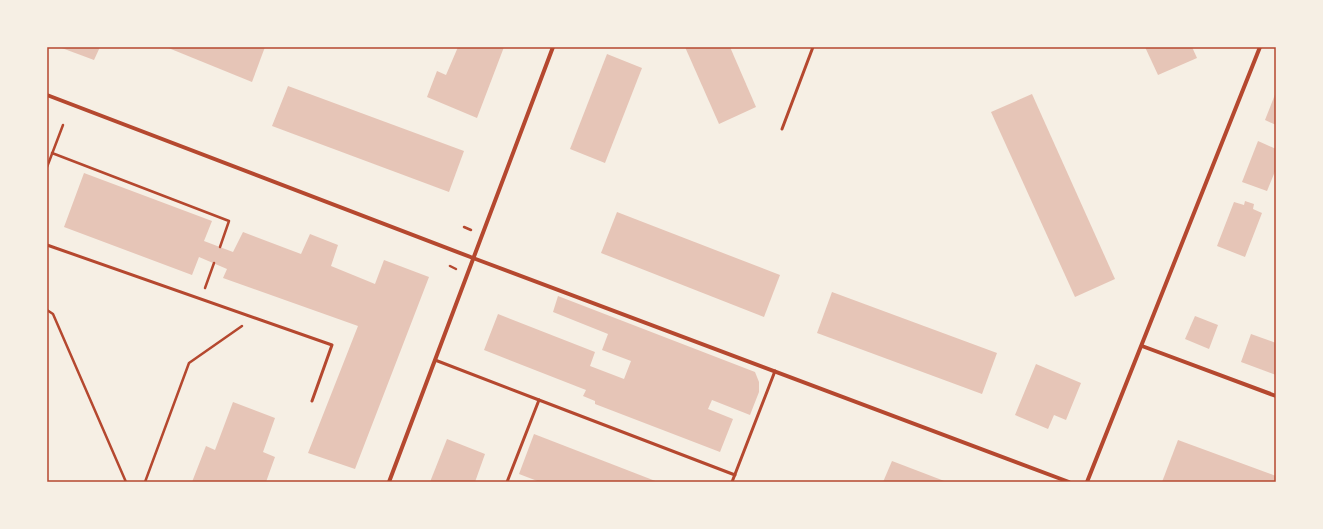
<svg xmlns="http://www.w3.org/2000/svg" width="1323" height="529" font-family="'Alegreya Sans',sans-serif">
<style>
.building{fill:#e6c5b7}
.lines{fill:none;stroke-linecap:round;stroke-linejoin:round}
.path{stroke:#b5482f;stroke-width:2.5}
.service{stroke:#b5482f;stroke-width:3}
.minor{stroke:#b5482f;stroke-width:4}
.neatline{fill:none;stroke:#b5482f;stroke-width:1.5}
</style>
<rect width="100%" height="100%" fill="#f6efe4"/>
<!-- building -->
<g class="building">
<path d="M59,47H100L94,60Z"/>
<path d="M166,47H265L252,82Z"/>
<path d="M458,47H504L477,118L427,97L437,71L446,75Z"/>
<path d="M685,47H730L756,107L719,124Z"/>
<path d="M1145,47H1192L1197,58L1158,75Z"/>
<path d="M607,54L642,68L605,163L570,149Z"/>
<path d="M288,86L464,151L449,192L272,126Z"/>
<path d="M1276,92V125L1265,120Z"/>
<path d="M1032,94L1115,279L1075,297L991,112Z"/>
<path d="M1258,141L1276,149V169L1267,191L1242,182Z"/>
<path d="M84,173L212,221L204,241L233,252L243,232L301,254L310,234L338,245L331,266L375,284L384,260L429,277L355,469L308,453L358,326L223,278L227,269L199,257L192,275L64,227Z"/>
<path d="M1245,201L1254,204L1253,209L1262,213L1245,257L1217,246L1234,202L1244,205Z"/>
<path d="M617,212L780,275L764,317L601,253Z"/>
<path d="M832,292L997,353L982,394L817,333Z"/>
<path d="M558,296L755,372L759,382V392L750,415L712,400L708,409L733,419L720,452L595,404V401L583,396L586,390L484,350L498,314L595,352L590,366L624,379L631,361L602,350L608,334L553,312Z"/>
<path d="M1195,316L1218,325L1209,349L1185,339Z"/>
<path d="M1251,334L1276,343V375L1241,362Z"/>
<path d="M1036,364L1081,383L1066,420L1054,415L1048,429L1015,415Z"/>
<path d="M233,402L275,418L263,452L275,457L266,482H192L206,446L215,450Z"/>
<path d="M534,434L658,482H540L519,474Z"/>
<path d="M447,439L485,454L475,482H430Z"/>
<path d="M1178,440L1276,476V482H1162Z"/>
<path d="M892,461L947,482H883Z"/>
</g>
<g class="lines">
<!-- path -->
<g class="path">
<path d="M52,153L229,221L220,247"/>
<path d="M47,167L63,125"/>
<path d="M464,227L471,230"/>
<path d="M450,266L456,269"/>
<path d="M205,288L214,263"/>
<path d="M47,310L53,314L126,482"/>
<path d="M145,482L189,363L242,326"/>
</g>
<!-- service -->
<g class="service">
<path d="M782,129L813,47"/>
<path d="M47,245L332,345L312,401"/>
<path d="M435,360L539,400L507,482"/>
<path d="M539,400L735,475"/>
<path d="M732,482L775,371"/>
</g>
<!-- minor -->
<g class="minor">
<path d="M47,95L473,258L1069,482"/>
<path d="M1142,346L1276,396"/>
<path d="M389,482L553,47"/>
<path d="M1087,482L1260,47"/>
</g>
</g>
<!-- border -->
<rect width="1323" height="529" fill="none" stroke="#f6efe4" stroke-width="96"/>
<rect x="48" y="48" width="1227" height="433" class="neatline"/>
</svg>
